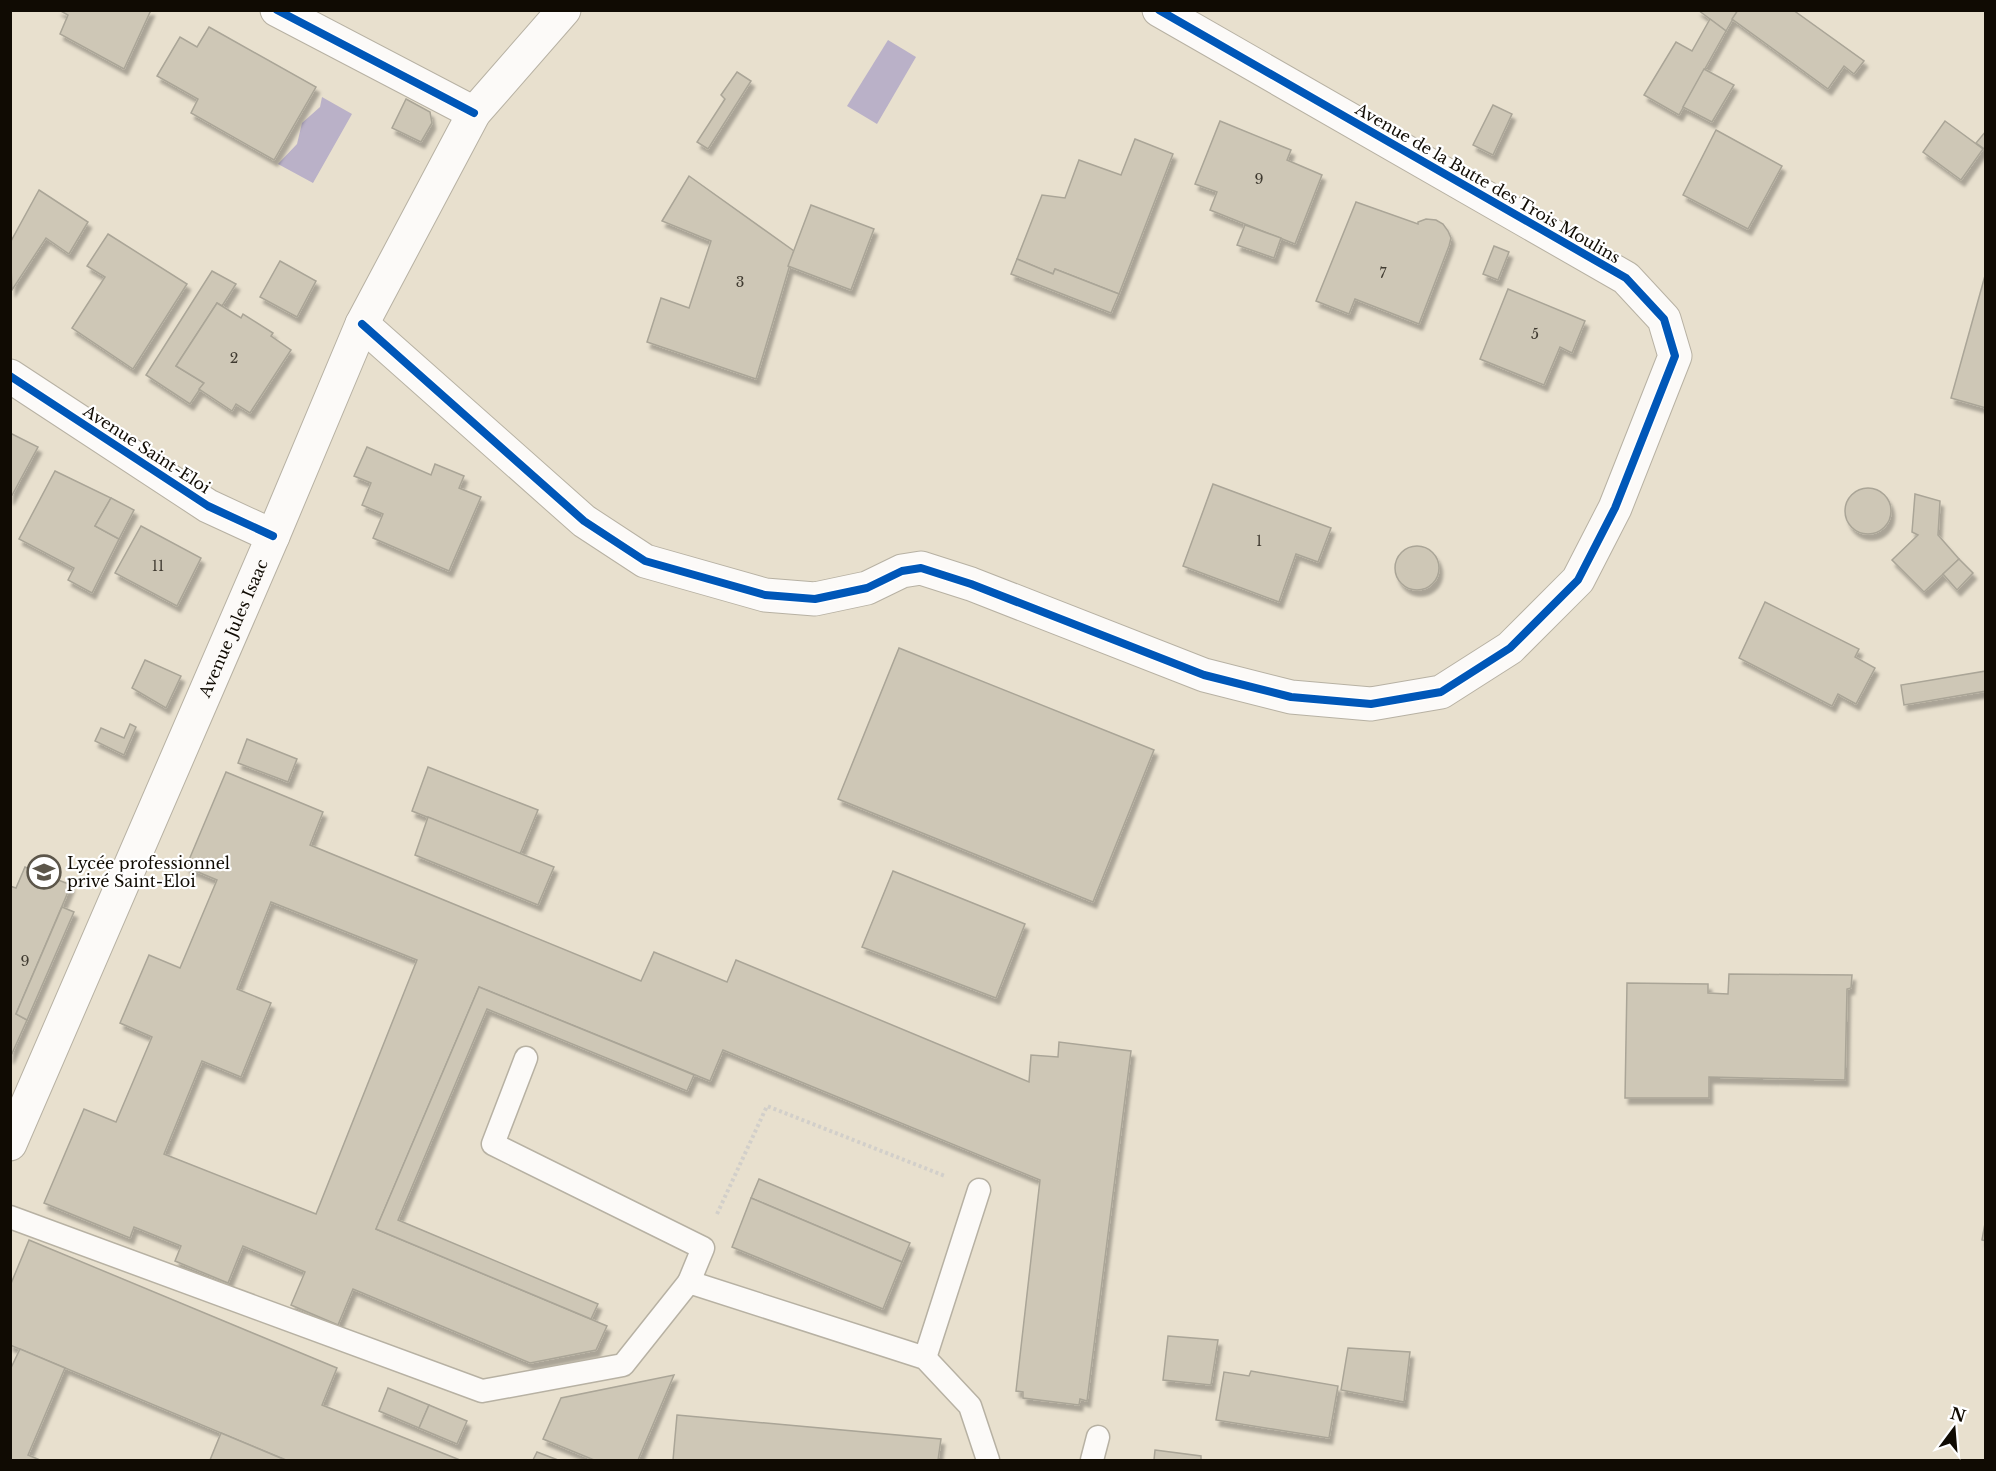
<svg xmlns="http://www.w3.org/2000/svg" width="1996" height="1471" viewBox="0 0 1996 1471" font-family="'Libre Baskerville',serif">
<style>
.water{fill:#bab1c8}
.building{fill:#cec7b6;stroke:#aaa597;stroke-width:1.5;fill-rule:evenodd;filter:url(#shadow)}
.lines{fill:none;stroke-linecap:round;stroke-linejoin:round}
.lane-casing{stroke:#b7b1a3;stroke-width:25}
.street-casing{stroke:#b7b1a3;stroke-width:35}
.secondary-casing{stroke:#b7b1a3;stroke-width:35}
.path{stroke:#d2cfca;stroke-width:4;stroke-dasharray:3 3;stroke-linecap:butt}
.lane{stroke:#fcfaf8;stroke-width:22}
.street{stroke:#fcfaf8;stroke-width:33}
.secondary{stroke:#fcfaf8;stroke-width:33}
.cycleway-casing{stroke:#fff;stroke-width:11}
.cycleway{stroke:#0057b8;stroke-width:8}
.labels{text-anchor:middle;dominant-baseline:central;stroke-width:4.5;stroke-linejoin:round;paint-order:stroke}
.number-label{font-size:14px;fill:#403b31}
.street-label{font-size:16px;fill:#100b03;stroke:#fff}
.poi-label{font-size:16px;fill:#100b03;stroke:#fff;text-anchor:start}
</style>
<defs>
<filter id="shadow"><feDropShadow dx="3.5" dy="6" stdDeviation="1.5" flood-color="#0004"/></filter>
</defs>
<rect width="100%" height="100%" fill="#e8e0ce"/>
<g class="water">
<path d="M 888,40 L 916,57 L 877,124 L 847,106 Z"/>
<path d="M 322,97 L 352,114 L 313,183 L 278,164 L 297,144 L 302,123 L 320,107 Z"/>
</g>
<g class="building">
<path d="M 59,10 L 151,10 L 124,69 L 60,34 L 68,15 Z"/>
<path d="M 1698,10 L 1738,10 L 1726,31 Z"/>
<path d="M 1738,10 L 1793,10 L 1864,61 L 1854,74 L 1844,66 L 1828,89 L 1732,19 Z"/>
<path d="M 1710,19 L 1726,31 L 1679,115 L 1644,95 L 1676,42 L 1692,51 Z"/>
<path d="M 209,27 L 316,87 L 274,160 L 191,113 L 198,99 L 157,76 L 180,37 L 197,47 Z"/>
<path d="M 1704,69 L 1734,85 L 1712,122 L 1683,107 Z"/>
<path d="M 737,72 L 751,81 L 708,149 L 697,142 L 725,99 L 721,95 Z"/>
<path d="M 406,99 L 430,112 L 432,123 L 421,142 L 392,128 Z"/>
<path d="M 1493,105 L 1512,114 L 1493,155 L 1473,145 Z"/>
<path d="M 1220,121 L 1291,150 L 1287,160 L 1322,175 L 1295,244 L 1210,210 L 1217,192 L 1195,184 Z"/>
<path d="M 1945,121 L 1983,149 L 1961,180 L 1923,152 Z"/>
<path d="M 1716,130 L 1782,166 L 1748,229 L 1683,195 Z"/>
<path d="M 1986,131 L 1986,150 L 1976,143 Z"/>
<path d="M 1135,139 L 1173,154 L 1119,294 L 1055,269 L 1053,274 L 1017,259 L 1042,195 L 1065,198 L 1079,160 L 1121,175 Z"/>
<path d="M 689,176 L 794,251 L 756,379 L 647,342 L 661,298 L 689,308 L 711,241 L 662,221 Z"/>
<path d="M 39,190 L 88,222 L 69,254 L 46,238 L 12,290 L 10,243 Z"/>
<path d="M 1356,202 L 1418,224 L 1418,222 L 1426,219 L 1436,220 L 1443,224 L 1448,231 L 1451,238 L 1449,246 L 1419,324 L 1355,299 L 1349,314 L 1316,301 Z"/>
<path d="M 811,205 L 874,229 L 851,290 L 788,266 Z"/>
<path d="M 1245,225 L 1281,238 L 1274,258 L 1237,245 Z"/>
<path d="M 108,234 L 187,284 L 133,369 L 72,328 L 105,277 L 87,266 Z"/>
<path d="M 1494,246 L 1509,252 L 1498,280 L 1483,274 Z"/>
<path d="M 1017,259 L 1053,274 L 1055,269 L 1119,294 L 1111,313 L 1011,274 Z"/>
<path d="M 280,261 L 316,281 L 297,317 L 260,297 Z"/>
<path d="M 212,271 L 236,284 L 222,306 L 217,303 L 176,366 L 204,383 L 190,404 L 146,375 Z"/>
<path d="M 1986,272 L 1986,408 L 1951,398 Z"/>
<path d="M 1508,289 L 1585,321 L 1572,353 L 1560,347 L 1544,385 L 1480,359 Z"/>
<path d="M 217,303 L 241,318 L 243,314 L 273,333 L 271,336 L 291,350 L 250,413 L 236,404 L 232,411 L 199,389 L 204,383 L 176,366 Z"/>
<path d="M 10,433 L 38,447 L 10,499 Z"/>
<path d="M 367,447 L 431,475 L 435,464 L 464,476 L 459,488 L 481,497 L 449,571 L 373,538 L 383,514 L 362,505 L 371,483 L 354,476 Z"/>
<path d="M 55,471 L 111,498 L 95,526 L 119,539 L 92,593 L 68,580 L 74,568 L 19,539 Z"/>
<path d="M 1213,484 L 1331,528 L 1318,562 L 1296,554 L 1279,602 L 1183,566 Z"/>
<circle cx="1868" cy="511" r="23"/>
<path d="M 1915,494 L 1940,501 L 1938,535 L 1959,559 L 1924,592 L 1892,560 L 1918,535 L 1912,532 Z"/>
<path d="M 111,498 L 134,510 L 119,539 L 95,526 Z"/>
<path d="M 141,526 L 201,558 L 177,606 L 115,573 Z"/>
<circle cx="1417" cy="568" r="22"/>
<path d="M 1959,559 L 1973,573 L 1957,590 L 1943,574 Z"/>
<path d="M 1765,602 L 1859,649 L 1855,657 L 1875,668 L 1856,704 L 1838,694 L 1832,706 L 1739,658 Z"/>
<path d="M 899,648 L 1154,750 L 1093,902 L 838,799 Z"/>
<path d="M 145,660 L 181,676 L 166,708 L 132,688 Z"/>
<path d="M 1986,671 L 1986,691 L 1904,705 L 1901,685 Z"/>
<path d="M 130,724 L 136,727 L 124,755 L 95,741 L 101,728 L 124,738 Z"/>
<path d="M 247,739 L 297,759 L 288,782 L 238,763 Z"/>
<path d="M 428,767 L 538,810 L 520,854 L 412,811 Z"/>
<path d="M 226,772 L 323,812 L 310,845 L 641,981 L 654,952 L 727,982 L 736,960 L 1029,1082 L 1031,1055 L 1058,1057 L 1059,1042 L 1131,1051 L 1087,1401 L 1080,1399 L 1079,1405 L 1023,1398 L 1023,1392 L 1016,1391 L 1040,1180 L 723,1050 L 710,1081 L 479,987 L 376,1229 L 607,1326 L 596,1350 L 530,1363 L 353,1289 L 338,1325 L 291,1305 L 305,1272 L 243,1246 L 228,1283 L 175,1261 L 181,1246 L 134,1227 L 130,1238 L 44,1203 L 84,1109 L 116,1122 L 152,1037 L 120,1023 L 149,955 L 180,968 L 217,880 L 186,867 ZM 271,902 L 417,960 L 316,1214 L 164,1154 L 202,1061 L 241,1077 L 271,1003 L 237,989 Z"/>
<path d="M 428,817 L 554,867 L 538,905 L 415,855 Z"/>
<path d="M 25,867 L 71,885 L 16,1014 L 27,1020 L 10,1058 L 10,886 L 16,888 Z"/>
<path d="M 893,871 L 1025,924 L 996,998 L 862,947 Z"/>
<path d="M 62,907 L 74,912 L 27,1020 L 16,1014 Z"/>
<path d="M 1729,974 L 1852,975 L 1851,988 L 1847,989 L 1845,1080 L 1709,1077 L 1709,1098 L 1625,1098 L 1627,983 L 1708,984 L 1708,993 L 1728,994 Z"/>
<path d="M 479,987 L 694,1075 L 687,1091 L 487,1009 L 398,1220 L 598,1304 L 591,1319 L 376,1229 Z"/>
<path d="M 759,1179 L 910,1243 L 902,1262 L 751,1198 Z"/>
<path d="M 751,1198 L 902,1262 L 883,1309 L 732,1247 Z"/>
<path d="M 1986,1218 L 1986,1241 L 1982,1240 Z"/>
<path d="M 29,1240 L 337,1368 L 322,1405 L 460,1460 L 286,1460 L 10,1345 L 10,1286 Z"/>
<path d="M 1168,1336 L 1218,1340 L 1211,1385 L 1163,1380 Z"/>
<path d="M 1348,1348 L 1410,1352 L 1404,1402 L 1341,1390 Z"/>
<path d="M 20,1349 L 65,1368 L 28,1455 L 40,1460 L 10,1460 L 10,1370 Z"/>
<path d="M 1251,1371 L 1338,1386 L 1329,1438 L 1216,1420 L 1224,1372 L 1249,1376 Z"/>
<path d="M 674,1375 L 638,1460 L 594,1460 L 543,1439 L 561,1398 Z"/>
<path d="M 388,1388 L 429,1405 L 419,1428 L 379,1411 Z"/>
<path d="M 429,1405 L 467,1421 L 457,1444 L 419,1428 Z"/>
<path d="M 677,1415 L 941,1439 L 938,1460 L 673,1460 Z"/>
<path d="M 221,1433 L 283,1459 L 282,1460 L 210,1460 Z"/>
<path d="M 1155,1450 L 1201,1456 L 1201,1460 L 1154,1460 Z"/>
<path d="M 537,1452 L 558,1460 L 533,1460 Z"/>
</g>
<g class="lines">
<g class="lane-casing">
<g id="lane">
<path d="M 526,1058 L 493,1144 L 703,1248 L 689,1282"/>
<path d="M 10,1217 L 482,1391 L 623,1365 L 689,1282 L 925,1358 L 970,1406 L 988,1460"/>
<path d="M 925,1358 L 979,1190"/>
<path d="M 1092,1460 L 1098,1437"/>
</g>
</g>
<g class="street-casing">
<g id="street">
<path d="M 362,324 L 584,521 L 645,561 L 765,595 L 815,599 L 867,588 L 902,571 L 921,568 L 971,584 L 1204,675 L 1291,697 L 1371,704 L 1441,692 L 1510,648 L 1578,580 L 1615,508 L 1675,356 L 1664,319 L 1626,278 L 1159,10"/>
<path d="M 10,376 L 208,506 L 273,536"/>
</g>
</g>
<g class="secondary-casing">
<g id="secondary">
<path d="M 277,10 L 474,113"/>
<path id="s1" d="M 10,1144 L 273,536 L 362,324 L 474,113 L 564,10"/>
</g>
</g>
<path class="path" d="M 717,1214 L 767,1106 L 945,1176"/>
<use href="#lane" class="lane"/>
<use href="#street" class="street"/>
<use href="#secondary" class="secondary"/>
<g class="cycleway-casing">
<g id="cycleway">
<path d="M 277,10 L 474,113"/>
<path d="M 362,324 L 584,521 L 645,561 L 765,595 L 815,599 L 867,588 L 902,571 L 921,568 L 971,584 L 1204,675 L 1291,697 L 1371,704 L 1441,692 L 1510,648 L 1578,580 L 1615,508 L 1675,356 L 1664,319 L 1626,278 L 1159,10"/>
<path d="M 10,376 L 208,506 L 273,536"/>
</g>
</g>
<use href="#cycleway" class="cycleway"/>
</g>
<defs>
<g id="school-ring" transform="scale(1.725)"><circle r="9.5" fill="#fff" stroke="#5c564a" stroke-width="1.5"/><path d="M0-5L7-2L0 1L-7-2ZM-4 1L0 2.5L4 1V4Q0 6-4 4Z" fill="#5c564a"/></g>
</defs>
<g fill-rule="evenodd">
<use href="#school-ring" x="44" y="872"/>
</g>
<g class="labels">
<g class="number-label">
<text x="1259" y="179">9</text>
<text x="1383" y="273">7</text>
<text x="740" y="282">3</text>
<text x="1535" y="334">5</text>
<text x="234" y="358">2</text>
<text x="1259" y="541">1</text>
<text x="158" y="566">11</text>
<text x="25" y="961">9</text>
</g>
<g class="street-label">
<text transform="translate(1488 183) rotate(30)">Avenue de la Butte des Trois Moulins</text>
<text transform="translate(147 449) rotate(33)">Avenue Saint-Eloi</text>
<text stroke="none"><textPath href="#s1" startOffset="562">Avenue Jules Isaac</textPath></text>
</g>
<g class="poi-label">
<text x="67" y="863">Lycée professionnel<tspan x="67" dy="18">privé Saint-Eloi</tspan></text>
</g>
</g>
<rect width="1996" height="1471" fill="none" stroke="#100b03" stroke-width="24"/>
<g transform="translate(1954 1429) rotate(16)" stroke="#ffffff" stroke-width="4.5" paint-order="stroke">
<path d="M0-4.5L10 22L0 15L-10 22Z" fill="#100b03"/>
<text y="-9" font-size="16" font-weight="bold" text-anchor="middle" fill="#100b03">N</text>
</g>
</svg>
